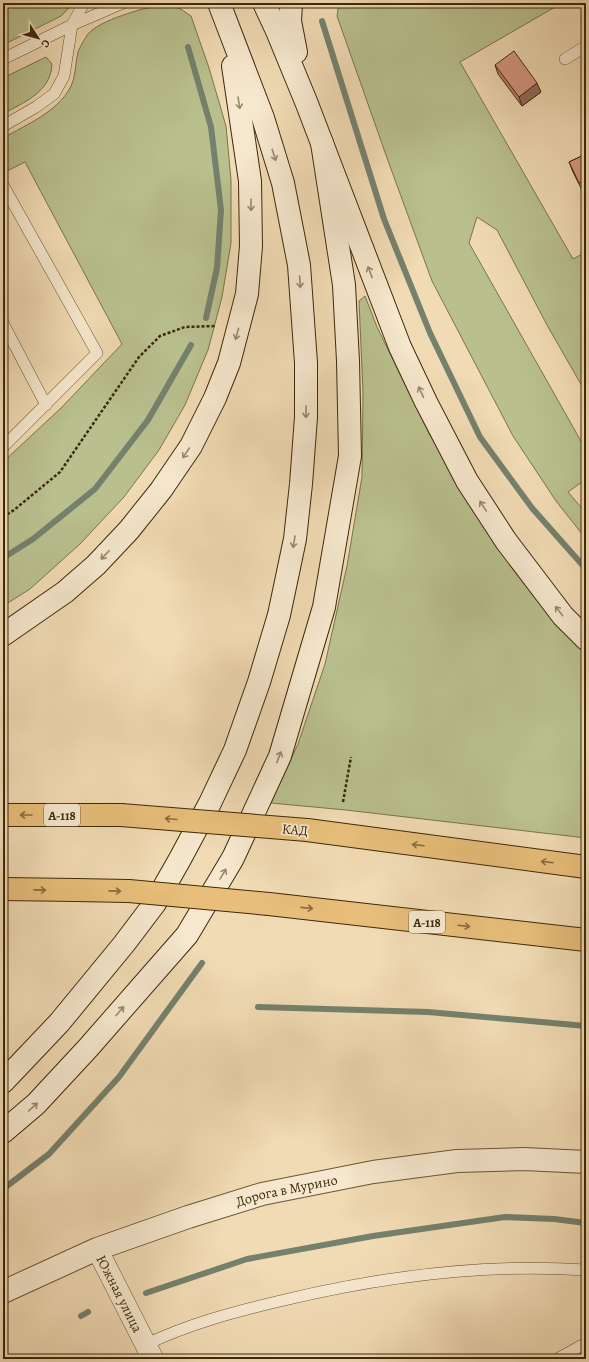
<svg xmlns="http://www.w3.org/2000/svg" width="589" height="1362" viewBox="0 0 589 1362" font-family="Alegreya,serif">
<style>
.green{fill:#b9c08e;stroke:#7a744c}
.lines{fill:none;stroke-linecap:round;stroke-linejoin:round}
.stream{stroke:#75816d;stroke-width:6}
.service-casing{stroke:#695634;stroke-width:12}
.minor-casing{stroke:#695634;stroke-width:22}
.tertiary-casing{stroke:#695634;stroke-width:24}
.secondary-casing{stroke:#3c290a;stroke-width:24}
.motorway-casing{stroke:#3c290a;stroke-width:24}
.path{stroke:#3c290a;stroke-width:2.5;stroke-dasharray:3 2;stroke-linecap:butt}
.service{stroke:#f6e8ce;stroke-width:11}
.minor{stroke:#f6e8ce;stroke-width:21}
.tertiary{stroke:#f6e8ce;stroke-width:22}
.secondary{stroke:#f6e8ce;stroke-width:22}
.motorway{stroke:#e8be7a;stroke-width:22}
.motorway-bridge-casing{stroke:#3c290a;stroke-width:24;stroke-linecap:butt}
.motorway-bridge{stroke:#e8be7a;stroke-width:22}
.wall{fill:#b98371;stroke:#3c290a}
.shaded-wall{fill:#966a5c;stroke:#3c290a}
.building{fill:#d79883;stroke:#3c290a}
.oneway{stroke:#99886c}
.oneway2{stroke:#896c3c}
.labels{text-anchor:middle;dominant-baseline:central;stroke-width:3.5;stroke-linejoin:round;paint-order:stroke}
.shield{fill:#f6e8ce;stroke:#746245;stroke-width:1}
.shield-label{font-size:13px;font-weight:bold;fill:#3c290a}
.street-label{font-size:14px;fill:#3c290a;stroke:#f6e8ce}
</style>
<rect width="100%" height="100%" fill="#f1dbb4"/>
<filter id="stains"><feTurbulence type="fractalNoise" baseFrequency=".005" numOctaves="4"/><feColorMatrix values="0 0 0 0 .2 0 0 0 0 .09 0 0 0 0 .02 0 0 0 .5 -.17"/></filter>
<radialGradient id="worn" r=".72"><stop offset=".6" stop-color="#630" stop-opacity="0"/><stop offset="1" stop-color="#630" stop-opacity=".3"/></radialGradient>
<g class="green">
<path d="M 3,3 L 72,3 L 67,10 L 61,16 L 3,45 Z"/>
<path d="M 339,3 L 562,3 L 460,62 L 573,259 L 586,252 L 586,393 L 547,325 L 497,230 L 477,217 L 469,243 L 586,450 L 586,479 L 568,492 L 586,513 L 586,539 L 556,501 L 513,436 L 432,281 L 387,158 L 337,16 Z"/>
<path d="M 161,5 L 179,8 L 191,16 L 209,68 L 226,126 L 231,180 L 231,243 L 222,297 L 208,350 L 185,405 L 159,450 L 124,497 L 80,544 L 30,589 L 3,606 L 3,462 L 61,408 L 122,344 L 25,162 L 3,173 L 3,138 C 26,125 57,112 70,88 C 76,77 75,64 78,52 C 80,47 85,38 88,34 C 100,20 143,8 161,5 Z"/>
<path d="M 46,57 L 52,64 C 51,92 24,102 3,114 L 3,78 Z"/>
<path d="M 365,296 L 377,327 L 430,435 L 496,544 L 550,612 L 586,653 L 586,838 L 346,810 L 271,803 L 298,744 L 325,664 L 347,566 L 362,477 L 363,392 L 359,301 Z"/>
</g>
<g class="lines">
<g class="stream">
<path d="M 322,21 L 384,219 L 430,333 L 480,437 L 532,508 L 586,569"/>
<path d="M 188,47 L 211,127 L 221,210 L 217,268 L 206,318"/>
<path d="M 3,558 L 33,539 L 95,489 L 148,420 L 191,345"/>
<path d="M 258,1007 L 428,1012 L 586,1026"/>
<path d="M 3,1189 L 49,1154 L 119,1077 L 202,963"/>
<path d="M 146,1293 L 247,1259 L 373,1236 L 505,1217 L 554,1219 L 586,1223"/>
<path d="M 81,1316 L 88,1312"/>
</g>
<g class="service-casing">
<g id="service">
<path d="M 3,59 L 72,25 L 123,3"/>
<path d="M 565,59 L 586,46"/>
<path d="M 3,126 L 36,107 L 54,94 L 64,76 L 72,25 L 84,3"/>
<path d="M 3,185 L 97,353 L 3,447"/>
<path d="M 3,323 L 46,405"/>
<path d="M 145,1345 C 188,1324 234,1312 280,1301 C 379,1277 484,1263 586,1270"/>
<path d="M 557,1359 L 586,1343"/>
</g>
</g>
<g class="minor-casing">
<g id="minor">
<path id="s1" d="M 97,1249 L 153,1359"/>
</g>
</g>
<g class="tertiary-casing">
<g id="tertiary">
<path id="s2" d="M 3,1292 L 97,1249 L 188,1217 L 262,1194 L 373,1172 L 457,1161 L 524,1159 L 586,1162"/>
</g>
</g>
<g class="secondary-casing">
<g id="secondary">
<path d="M 264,3 L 277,31 L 307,104 L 400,347 L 426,402 L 467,481 L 506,541 L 563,616 L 586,639"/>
<path d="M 291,3 L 290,21 L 296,52"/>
<path d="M 3,635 L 65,592 L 96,565 L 129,530 L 161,490 L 191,446 L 215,398 L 229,363 L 247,294 L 251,246 L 250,181 L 233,66"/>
<path d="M 3,1082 L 59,1023 L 124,944 L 155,903 L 180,859 L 210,803 L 235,750 L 259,682 L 279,615 L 295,539 L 301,484 L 306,417 L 306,363 L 299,265 L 283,183 L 263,118 L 219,3"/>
<path d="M 3,1132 L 36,1104 L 88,1048 L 187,935 L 233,858 L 280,756 L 324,607 L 350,456 L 348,361 L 344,285 L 322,143"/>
</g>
</g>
<g class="motorway-casing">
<g id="motorway">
<path d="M 3,815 L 121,815"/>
<path d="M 307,830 L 586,867"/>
<path d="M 3,889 L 76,890"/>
<path d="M 269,904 L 586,940"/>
</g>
</g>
<g class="path">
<path d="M 3,517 L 14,510 L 60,472 L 139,357 L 160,336 L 185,327 L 216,326"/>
<path d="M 343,802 L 351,757"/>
</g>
<use href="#service" class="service"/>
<use href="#minor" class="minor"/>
<use href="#tertiary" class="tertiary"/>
<use href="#secondary" class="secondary"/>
<use href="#motorway" class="motorway"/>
<g class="motorway-bridge-casing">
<g id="motorway-bridge">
<path d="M 121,815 L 307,830"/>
<path d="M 76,890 L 129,891 L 269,904"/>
</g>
</g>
<use href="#motorway-bridge" class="motorway-bridge"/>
</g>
<g class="wall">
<path d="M 495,65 L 541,92 L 522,106 L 498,74 Z"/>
<path d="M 586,154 L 586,190 L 583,192 L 573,172 L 569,162 Z"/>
</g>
<path class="shaded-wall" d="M 537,83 L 541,92 L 522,106 L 519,97 Z"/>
<g class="building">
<path d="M 514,51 L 537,83 L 519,97 L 495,65 Z"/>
<path d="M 586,154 L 586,179 L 579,183 L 569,162 Z"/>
</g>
<defs><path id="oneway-shaft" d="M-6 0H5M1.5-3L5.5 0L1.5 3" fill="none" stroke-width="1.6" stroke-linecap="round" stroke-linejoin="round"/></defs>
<g class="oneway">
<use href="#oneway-shaft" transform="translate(239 103) rotate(81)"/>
<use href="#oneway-shaft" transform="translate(274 155) rotate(72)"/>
<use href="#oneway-shaft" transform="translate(251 205) rotate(89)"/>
<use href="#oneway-shaft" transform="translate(370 272) rotate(-111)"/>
<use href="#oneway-shaft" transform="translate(300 282) rotate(86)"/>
<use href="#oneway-shaft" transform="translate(237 334) rotate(105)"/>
<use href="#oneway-shaft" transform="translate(421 392) rotate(-115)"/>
<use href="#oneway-shaft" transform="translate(306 412) rotate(91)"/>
<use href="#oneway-shaft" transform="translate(186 453) rotate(124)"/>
<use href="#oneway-shaft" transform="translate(483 506) rotate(-123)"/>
<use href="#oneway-shaft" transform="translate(294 542) rotate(100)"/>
<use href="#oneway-shaft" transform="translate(105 555) rotate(134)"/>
<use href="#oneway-shaft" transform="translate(559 611) rotate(-128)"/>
<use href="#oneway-shaft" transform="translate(279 757) rotate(-69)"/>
<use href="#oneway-shaft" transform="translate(223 874) rotate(-59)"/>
<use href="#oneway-shaft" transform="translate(120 1011) rotate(-49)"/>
<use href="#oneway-shaft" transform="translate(33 1107) rotate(-42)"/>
</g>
<g class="oneway2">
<use href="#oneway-shaft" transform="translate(26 815) rotate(180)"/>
<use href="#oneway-shaft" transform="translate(171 819) rotate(-175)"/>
<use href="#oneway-shaft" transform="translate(418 845) rotate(-173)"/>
<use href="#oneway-shaft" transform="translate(547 862) rotate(-173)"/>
<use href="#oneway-shaft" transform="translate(40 890) rotate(1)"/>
<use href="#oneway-shaft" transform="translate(115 891) rotate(1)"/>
<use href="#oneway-shaft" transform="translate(307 908) rotate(6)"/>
<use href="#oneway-shaft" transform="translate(464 926) rotate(7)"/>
</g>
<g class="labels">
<g class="shield">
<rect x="44" y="804" width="36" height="22" rx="3"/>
<rect x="409" y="911" width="36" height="22" rx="3"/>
</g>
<g class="shield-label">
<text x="62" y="815">А-118</text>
<text x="427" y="922">А-118</text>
</g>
<g class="street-label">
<text transform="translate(295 830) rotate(5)">КАД</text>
<text stroke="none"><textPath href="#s2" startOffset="302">Дорога в Мурино</textPath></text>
<text stroke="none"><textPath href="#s1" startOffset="50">Южная улица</textPath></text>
</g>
</g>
<rect width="589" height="1362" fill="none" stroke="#f1dbb4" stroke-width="16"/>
<rect x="4" y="4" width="581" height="1354" fill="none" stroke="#3c290a" stroke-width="2"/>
<rect x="8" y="8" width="573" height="1346" fill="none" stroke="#3c290a"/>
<g transform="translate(38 38) rotate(126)" stroke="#f6e8ce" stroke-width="3" paint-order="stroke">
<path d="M0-3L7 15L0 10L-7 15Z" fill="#3c290a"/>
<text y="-6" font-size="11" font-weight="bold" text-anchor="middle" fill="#3c290a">С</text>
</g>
<rect width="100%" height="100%" filter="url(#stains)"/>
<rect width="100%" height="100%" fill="url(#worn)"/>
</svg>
